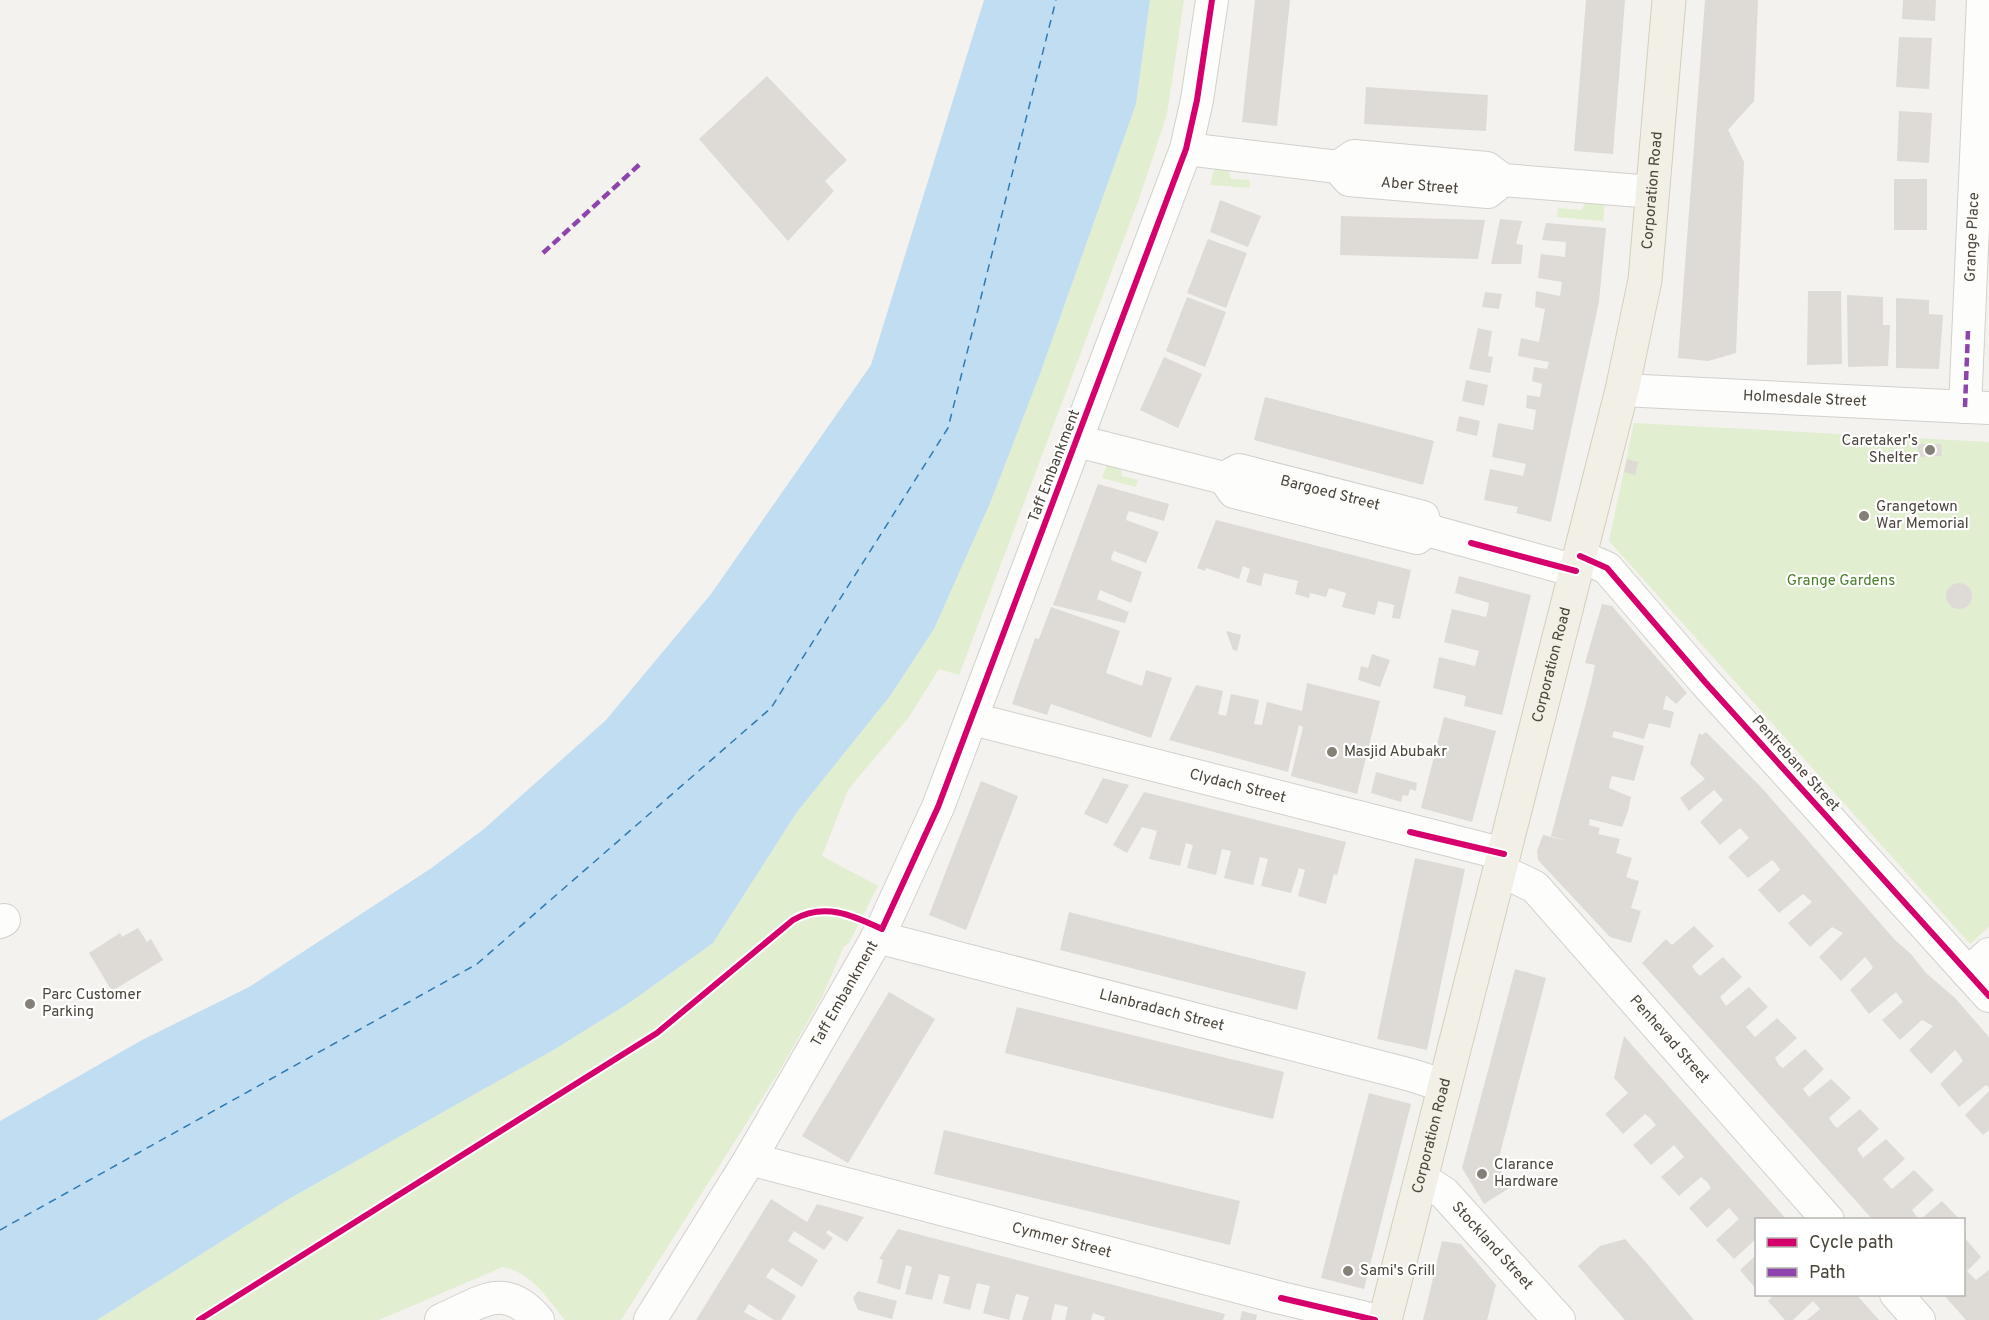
<svg xmlns="http://www.w3.org/2000/svg" width="1989" height="1320" viewBox="0 0 1989 1320" font-family="Overpass,sans-serif">
<style>
.green{fill:#e1eecf}
.water{fill:#c0ddf1}
.lines{fill:none;stroke-linecap:round;stroke-linejoin:round}
.ferry{stroke:#2e7ab2;stroke-width:1.5;stroke-dasharray:8 6;stroke-linecap:butt}
.building{fill:#dedbd6}
.street-casing{stroke:#d2d0cb;stroke-width:34}
.primary-casing{stroke:#d6cebb;stroke-width:35}
.street{stroke:#fdfdfc;stroke-width:32}
.primary{stroke:#f2efe6;stroke-width:33}
.quiet{stroke:#8e44ad;stroke-width:4.5;stroke-dasharray:9 4.5;stroke-linecap:butt}
.cycleway-casing{stroke:#fff;stroke-width:10}
.cycleway{stroke:#d6006c;stroke-width:6}
.poi-dot{fill:#868178;stroke:#fff;stroke-width:2}
.labels{text-anchor:middle;dominant-baseline:central;stroke-width:4.5;stroke-linejoin:round;paint-order:stroke}
.street-label{font-size:15px;fill:#4b4439;stroke:#fff}
.poi-label{font-size:15px;fill:#4b4439;stroke:#fff;text-anchor:start}
.park-label{font-size:15px;fill:#4a7f2a;stroke:#fff}
</style>
<rect width="100%" height="100%" fill="#f4f2ee"/>
<g class="green">
<path d="M 1150,0 L 1184,0 L 1167,114 L 1139,199 L 959,675 L 939,669 L 909,717 L 848,790 L 822,856 L 878,886 L 849,943 L 844,946 L 822,997 L 777,1075 L 621,1320 L 565,1320 C 546,1297 533,1274 503,1267 L 379,1320 L 97,1320 L 287,1200 L 555,1049 L 629,1003 L 713,943 L 797,812 L 890,696 L 934,629 L 991,501 L 1040,374 L 1136,104 Z"/>
<path d="M 1215,166 L 1227,167 L 1231,179 L 1250,180 L 1250,188 L 1210,185 Z"/>
<path d="M 1588,200 L 1605,202 L 1603,221 L 1557,217 L 1558,208 L 1581,210 Z"/>
<path d="M 1634,423 L 1989,442 L 1989,927 L 1970,944 L 1609,541 Z"/>
<path d="M 1108,462 L 1120,465 L 1122,476 L 1138,480 L 1136,487 L 1102,478 Z"/>
</g>
<path class="water" d="M 984,0 L 1150,0 L 1136,104 L 1040,374 L 991,501 L 934,629 L 890,696 L 797,812 L 713,943 L 629,1003 L 555,1049 L 287,1200 L 97,1320 L 0,1320 L 0,1121 L 142,1040 L 249,987 L 430,869 L 484,829 L 606,720 L 711,594 L 871,365 Z"/>
<g class="lines">
<path class="ferry" d="M 0,1230 L 477,964 L 771,708 L 948,428 L 1056,0"/>
</g>
<g class="building">
<path d="M 1255,0 L 1290,0 L 1277,126 L 1242,122 Z"/>
<path d="M 1586,0 L 1625,0 L 1613,154 L 1574,151 Z"/>
<path d="M 1705,0 L 1758,0 L 1754,101 L 1728,130 L 1744,162 L 1736,353 L 1708,361 L 1678,358 Z"/>
<path d="M 1903,0 L 1936,0 L 1935,21 L 1902,19 Z"/>
<path d="M 1899,37 L 1932,38 L 1929,89 L 1896,87 Z"/>
<path d="M 767,76 L 847,160 L 825,181 L 834,191 L 788,241 L 699,139 Z"/>
<path d="M 1366,87 L 1488,95 L 1486,131 L 1364,124 Z"/>
<path d="M 1899,111 L 1932,113 L 1929,163 L 1897,161 Z"/>
<rect x="1894" y="179" width="33" height="51"/>
<path d="M 1220,200 L 1261,216 L 1248,247 L 1210,232 Z"/>
<path d="M 1341,216 L 1485,220 L 1478,259 L 1340,255 Z"/>
<path d="M 1500,219 L 1522,221 L 1516,244 L 1523,245 L 1521,264 L 1491,264 Z"/>
<path d="M 1546,223 L 1606,228 L 1599,302 L 1551,522 L 1516,513 L 1518,507 L 1484,500 L 1490,469 L 1523,476 L 1526,464 L 1492,457 L 1498,423 L 1533,430 L 1536,410 L 1526,408 L 1527,395 L 1540,397 L 1542,384 L 1532,381 L 1534,367 L 1547,369 L 1549,362 L 1518,356 L 1521,338 L 1539,342 L 1545,309 L 1535,307 L 1536,291 L 1560,296 L 1562,282 L 1538,278 L 1541,254 L 1565,257 L 1566,242 L 1542,240 Z"/>
<path d="M 1208,239 L 1247,253 L 1226,308 L 1187,293 Z"/>
<path d="M 1808,291 L 1841,291 L 1842,364 L 1807,365 Z"/>
<path d="M 1485,292 L 1502,294 L 1499,309 L 1482,307 Z"/>
<path d="M 1847,295 L 1883,297 L 1883,325 L 1890,325 L 1888,366 L 1848,367 Z"/>
<path d="M 1187,297 L 1226,312 L 1205,367 L 1166,351 Z"/>
<path d="M 1896,298 L 1929,300 L 1929,314 L 1943,315 L 1939,369 L 1896,368 Z"/>
<path d="M 1478,328 L 1492,331 L 1488,356 L 1493,357 L 1490,373 L 1469,369 Z"/>
<path d="M 1164,357 L 1202,374 L 1178,428 L 1140,410 Z"/>
<path d="M 1466,380 L 1488,385 L 1484,406 L 1462,401 Z"/>
<path d="M 1265,397 L 1434,441 L 1423,485 L 1254,440 Z"/>
<path d="M 1459,416 L 1480,421 L 1477,436 L 1456,431 Z"/>
<path d="M 1918,444 L 1941,444 L 1942,456 L 1918,457 Z"/>
<path d="M 1627,459 L 1638,462 L 1635,475 L 1624,472 Z"/>
<path d="M 1098,484 L 1169,504 L 1164,521 L 1129,511 L 1127,515 L 1126,520 L 1159,532 L 1146,563 L 1114,551 L 1112,555 L 1111,560 L 1142,572 L 1131,603 L 1100,590 L 1097,599 L 1129,612 L 1125,623 L 1053,605 Z"/>
<path d="M 1216,520 L 1411,570 L 1400,619 L 1392,618 L 1394,605 L 1378,601 L 1375,615 L 1342,607 L 1346,593 L 1329,588 L 1326,597 L 1310,593 L 1309,598 L 1295,594 L 1298,581 L 1264,573 L 1261,586 L 1246,582 L 1250,569 L 1243,566 L 1239,579 L 1206,568 L 1205,571 L 1197,568 Z"/>
<path d="M 1459,576 L 1531,595 L 1502,715 L 1464,706 L 1466,696 L 1433,688 L 1439,657 L 1475,666 L 1479,651 L 1444,642 L 1452,609 L 1486,617 L 1488,610 L 1489,603 L 1455,593 Z"/>
<circle cx="1959" cy="596" r="13"/>
<path d="M 1602,604 L 1612,606 L 1687,693 L 1676,704 L 1666,695 L 1663,709 L 1674,712 L 1670,728 L 1649,723 L 1644,739 L 1614,731 L 1612,737 L 1644,746 L 1634,781 L 1612,776 L 1610,782 L 1609,788 L 1631,797 L 1628,811 L 1622,827 L 1590,819 L 1589,825 L 1600,828 L 1598,834 L 1620,839 L 1616,853 L 1632,858 L 1626,877 L 1639,881 L 1631,908 L 1641,911 L 1631,943 L 1610,937 L 1538,860 L 1537,851 L 1543,835 L 1567,841 L 1551,836 L 1591,684 L 1595,665 L 1585,663 Z"/>
<path d="M 1051,607 L 1120,631 L 1106,673 L 1142,686 L 1146,670 L 1172,678 L 1151,738 L 1051,704 L 1047,715 L 1012,704 L 1035,638 L 1039,639 Z"/>
<path d="M 1226,631 L 1241,635 L 1237,651 L 1233,650 Z"/>
<path d="M 1372,654 L 1390,660 L 1380,687 L 1358,680 L 1361,666 L 1368,668 Z"/>
<path d="M 1307,683 L 1380,701 L 1357,794 L 1291,776 L 1303,727 L 1299,725 L 1288,772 L 1169,740 L 1196,685 L 1223,691 L 1218,714 L 1226,716 L 1231,694 L 1259,700 L 1254,724 L 1262,725 L 1267,702 L 1302,711 Z"/>
<path d="M 1444,717 L 1496,731 L 1472,822 L 1421,808 Z"/>
<path d="M 1706,732 L 1761,787 L 1895,940 L 1911,954 L 1926,973 L 1955,998 L 1989,1037 L 1989,1088 L 1986,1085 L 1959,1107 L 1940,1084 L 1963,1061 L 1960,1056 L 1955,1050 L 1931,1074 L 1909,1050 L 1933,1026 L 1922,1020 L 1900,1040 L 1882,1020 L 1903,1002 L 1896,992 L 1869,1014 L 1850,990 L 1873,968 L 1870,963 L 1865,957 L 1841,981 L 1819,957 L 1843,933 L 1832,927 L 1810,947 L 1788,923 L 1812,902 L 1803,894 L 1779,913 L 1758,890 L 1780,870 L 1776,864 L 1772,860 L 1748,878 L 1728,857 L 1749,838 L 1740,828 L 1720,845 L 1700,822 L 1723,800 L 1714,790 L 1689,811 L 1680,798 L 1705,779 L 1690,764 L 1699,733 L 1702,735 Z"/>
<path d="M 1376,772 L 1417,783 L 1416,791 L 1410,789 L 1408,796 L 1403,795 L 1401,802 L 1371,793 Z"/>
<path d="M 1103,778 L 1129,785 L 1107,824 L 1084,814 Z"/>
<path d="M 981,781 L 1018,796 L 966,930 L 929,915 Z"/>
<path d="M 1144,792 L 1346,842 L 1337,875 L 1334,874 L 1326,904 L 1298,896 L 1305,870 L 1299,868 L 1291,893 L 1261,886 L 1268,859 L 1260,857 L 1253,885 L 1224,878 L 1231,851 L 1222,849 L 1216,875 L 1187,868 L 1193,845 L 1186,843 L 1180,866 L 1149,859 L 1157,831 L 1142,827 L 1127,853 L 1113,845 Z"/>
<path d="M 1415,858 L 1465,869 L 1427,1050 L 1377,1039 Z"/>
<path d="M 1069,912 L 1306,972 L 1297,1010 L 1060,950 Z"/>
<path d="M 1694,926 L 1714,946 L 1692,966 L 1696,972 L 1700,976 L 1723,957 L 1742,977 L 1720,997 L 1726,1006 L 1749,987 L 1768,1007 L 1746,1027 L 1755,1037 L 1777,1018 L 1797,1038 L 1775,1058 L 1779,1065 L 1783,1068 L 1805,1049 L 1824,1069 L 1803,1089 L 1809,1097 L 1831,1079 L 1851,1098 L 1829,1118 L 1833,1124 L 1837,1128 L 1860,1109 L 1879,1129 L 1857,1149 L 1863,1158 L 1886,1139 L 1905,1159 L 1883,1179 L 1892,1189 L 1914,1170 L 1934,1190 L 1912,1210 L 1919,1220 L 1873,1220 L 1642,963 L 1666,939 L 1672,945 Z"/>
<path d="M 138,928 L 147,942 L 151,939 L 163,960 L 112,991 L 89,953 L 120,933 L 122,937 Z"/>
<path d="M 1515,969 L 1546,978 L 1497,1165 L 1511,1187 L 1484,1204 L 1462,1168 Z"/>
<path d="M 889,992 L 935,1019 L 848,1163 L 802,1136 Z"/>
<path d="M 1017,1007 L 1284,1072 L 1273,1119 L 1005,1053 Z"/>
<path d="M 1624,1036 L 1787,1220 L 1756,1220 L 1756,1239 L 1734,1259 L 1716,1240 L 1739,1219 L 1729,1208 L 1707,1228 L 1689,1208 L 1711,1188 L 1707,1182 L 1701,1177 L 1679,1196 L 1661,1177 L 1684,1157 L 1674,1145 L 1651,1165 L 1633,1145 L 1656,1125 L 1651,1119 L 1645,1114 L 1623,1134 L 1605,1114 L 1628,1093 L 1614,1078 Z"/>
<path d="M 1989,1091 L 1989,1130 L 1983,1135 L 1965,1115 Z"/>
<path d="M 1369,1093 L 1411,1104 L 1364,1289 L 1321,1278 Z"/>
<path d="M 944,1130 L 1240,1201 L 1230,1245 L 934,1174 Z"/>
<path d="M 771,1199 L 807,1222 L 817,1204 L 864,1217 L 847,1242 L 828,1230 L 826,1233 L 833,1238 L 824,1250 L 794,1231 L 788,1241 L 818,1260 L 802,1287 L 772,1268 L 766,1277 L 796,1296 L 781,1320 L 774,1320 L 749,1304 L 744,1312 L 758,1320 L 696,1320 Z"/>
<path d="M 1942,1201 L 1960,1220 L 1920,1220 Z"/>
<path d="M 898,1229 L 1225,1314 L 1223,1320 L 1104,1320 L 1105,1317 L 1093,1313 L 1091,1320 L 1065,1320 L 1068,1307 L 1055,1304 L 1051,1320 L 1022,1320 L 1029,1297 L 1016,1294 L 1009,1320 L 983,1313 L 990,1286 L 977,1283 L 970,1310 L 943,1303 L 950,1277 L 939,1274 L 932,1300 L 905,1294 L 912,1267 L 906,1265 L 900,1290 L 877,1283 L 883,1260 L 879,1259 Z"/>
<path d="M 1964,1237 L 1981,1257 L 1967,1271 L 1976,1280 L 1989,1270 L 1989,1320 L 1966,1320 L 1943,1294 L 1964,1294 Z"/>
<path d="M 1625,1239 L 1649,1266 L 1694,1320 L 1625,1320 L 1578,1266 L 1600,1246 Z"/>
<path d="M 1442,1241 L 1461,1244 L 1496,1285 L 1487,1320 L 1423,1320 Z"/>
<path d="M 1756,1255 L 1756,1289 L 1740,1270 Z"/>
<path d="M 858,1291 L 897,1301 L 892,1319 L 858,1310 L 853,1298 Z"/>
<path d="M 1775,1294 L 1856,1294 L 1879,1320 L 1807,1320 L 1820,1309 L 1813,1301 L 1793,1320 L 1785,1320 L 1768,1301 Z"/>
<path d="M 1242,1311 L 1257,1315 L 1256,1320 L 1240,1320 Z"/>
</g>
<g class="lines">
<g class="street-casing">
<g id="street">
<path d="M 1186,149 L 1338,167 L 1354,156 L 1487,168 L 1503,180 L 1653,192"/>
<path id="s1" d="M 1338,167 L 1349,180 L 1488,192 L 1503,180"/>
<path id="s2" d="M 1622,390 L 1989,408"/>
<path id="s3" d="M 1965,407 L 1983,0"/>
<path d="M 1077,441 L 1224,478 L 1234,492 L 1417,538 L 1427,530"/>
<path id="s4" d="M 1224,478 L 1239,470 L 1423,517 L 1427,530"/>
<path d="M 1427,530 L 1576,571"/>
<path d="M 1580,556 L 1607,568 L 1705,682 L 1989,996"/>
<path id="s5" d="M 973,719 L 1504,854"/>
<path id="s6" d="M 1500,870 L 1535,887 L 1828,1220"/>
<path d="M 0,922 L 4,920"/>
<path id="s7" d="M 877,937 L 1411,1075 L 1445,1086"/>
<path d="M 1968,973 L 1989,954"/>
<path id="s8" d="M 750,1159 L 1281,1298 L 1375,1320"/>
<path id="s9" d="M 1421,1178 L 1444,1193 L 1559,1320"/>
<path d="M 1896,1294 L 1919,1320"/>
<path d="M 441,1320 C 481,1303 504,1280 538,1320"/>
<path id="s10" d="M 650,1320 L 750,1159 L 841,1001 L 882,929 L 938,807 L 1186,149 L 1197,100 L 1212,0"/>
</g>
</g>
<g class="primary-casing">
<g id="primary">
<path id="s11" d="M 1385,1320 L 1622,390 L 1645,280 L 1669,0"/>
</g>
</g>
<use href="#street" class="street"/>
<use href="#primary" class="primary"/>
<g class="quiet">
<path d="M 543,253 L 640,164"/>
<path d="M 1965,407 L 1968,331"/>
</g>
<g class="cycleway-casing">
<g id="cycleway">
<path d="M 1471,543 L 1576,571"/>
<path d="M 1580,556 L 1607,568 L 1705,682 L 1989,996"/>
<path d="M 1410,832 L 1504,854"/>
<path d="M 1281,1298 L 1375,1320"/>
<path d="M 199,1320 L 657,1033 L 793,920 C 824,902 852,915 882,929 L 938,807 L 1186,149 L 1197,100 L 1212,0"/>
</g>
</g>
<use href="#cycleway" class="cycleway"/>
</g>
<g class="poi-dot">
<circle cx="1930" cy="450" r="6"/>
<circle cx="1864" cy="516" r="6"/>
<circle cx="1332" cy="752" r="6"/>
<circle cx="30" cy="1004" r="6"/>
<circle cx="1482" cy="1174" r="6"/>
<circle cx="1348" cy="1271" r="6"/>
</g>
<g class="labels">
<g class="street-label">
<text stroke="none"><textPath href="#s1" startOffset="88">Aber Street</textPath></text>
<text stroke="none"><textPath href="#s11" startOffset="1162">Corporation Road</textPath></text>
<text stroke="none"><textPath href="#s3" startOffset="170">Grange Place</textPath></text>
<text stroke="none"><textPath href="#s2" startOffset="183">Holmesdale Street</textPath></text>
<text transform="translate(1055 466) rotate(-69)">Taff Embankment</text>
<text stroke="none"><textPath href="#s4" startOffset="111">Bargoed Street</textPath></text>
<text stroke="none"><textPath href="#s11" startOffset="676">Corporation Road</textPath></text>
<text transform="translate(1795 764) rotate(48)">Pentrebane Street</text>
<text stroke="none"><textPath href="#s5" startOffset="273">Clydach Street</textPath></text>
<text stroke="none"><textPath href="#s10" startOffset="380">Taff Embankment</textPath></text>
<text stroke="none"><textPath href="#s7" startOffset="294">Llanbradach Street</textPath></text>
<text stroke="none"><textPath href="#s6" startOffset="242">Penhevad Street</textPath></text>
<text stroke="none"><textPath href="#s11" startOffset="190">Corporation Road</textPath></text>
<text stroke="none"><textPath href="#s8" startOffset="322">Cymmer Street</textPath></text>
<text stroke="none"><textPath href="#s9" startOffset="99">Stockland Street</textPath></text>
</g>
<g class="poi-label">
<text x="1918" y="441" text-anchor="end">Caretaker's<tspan x="1918" dy="17">Shelter</tspan></text>
<text x="1876" y="507">Grangetown<tspan x="1876" dy="17">War Memorial</tspan></text>
<text x="1344" y="752">Masjid Abubakr</text>
<text x="42" y="995">Parc Customer<tspan x="42" dy="17">Parking</tspan></text>
<text x="1494" y="1165">Clarance<tspan x="1494" dy="17">Hardware</tspan></text>
<text x="1360" y="1271">Sami's Grill</text>
</g>
<g class="park-label">
<text x="1841" y="581">Grange Gardens</text>
</g>
</g>
<rect x="1755" y="1218" width="210" height="78" fill="#ffffff" stroke="#b7b4b0" stroke-width="1.5"/>
<rect x="1767" y="1238" width="30" height="9" fill="#d6006c" stroke="#b7b4b0" stroke-width="1.5"/>
<text x="1809" y="1248" font-size="18" fill="#4b4439">Cycle path</text>
<rect x="1767" y="1268" width="30" height="9" fill="#8e44ad" stroke="#b7b4b0" stroke-width="1.5"/>
<text x="1809" y="1278" font-size="18" fill="#4b4439">Path</text>
</svg>
